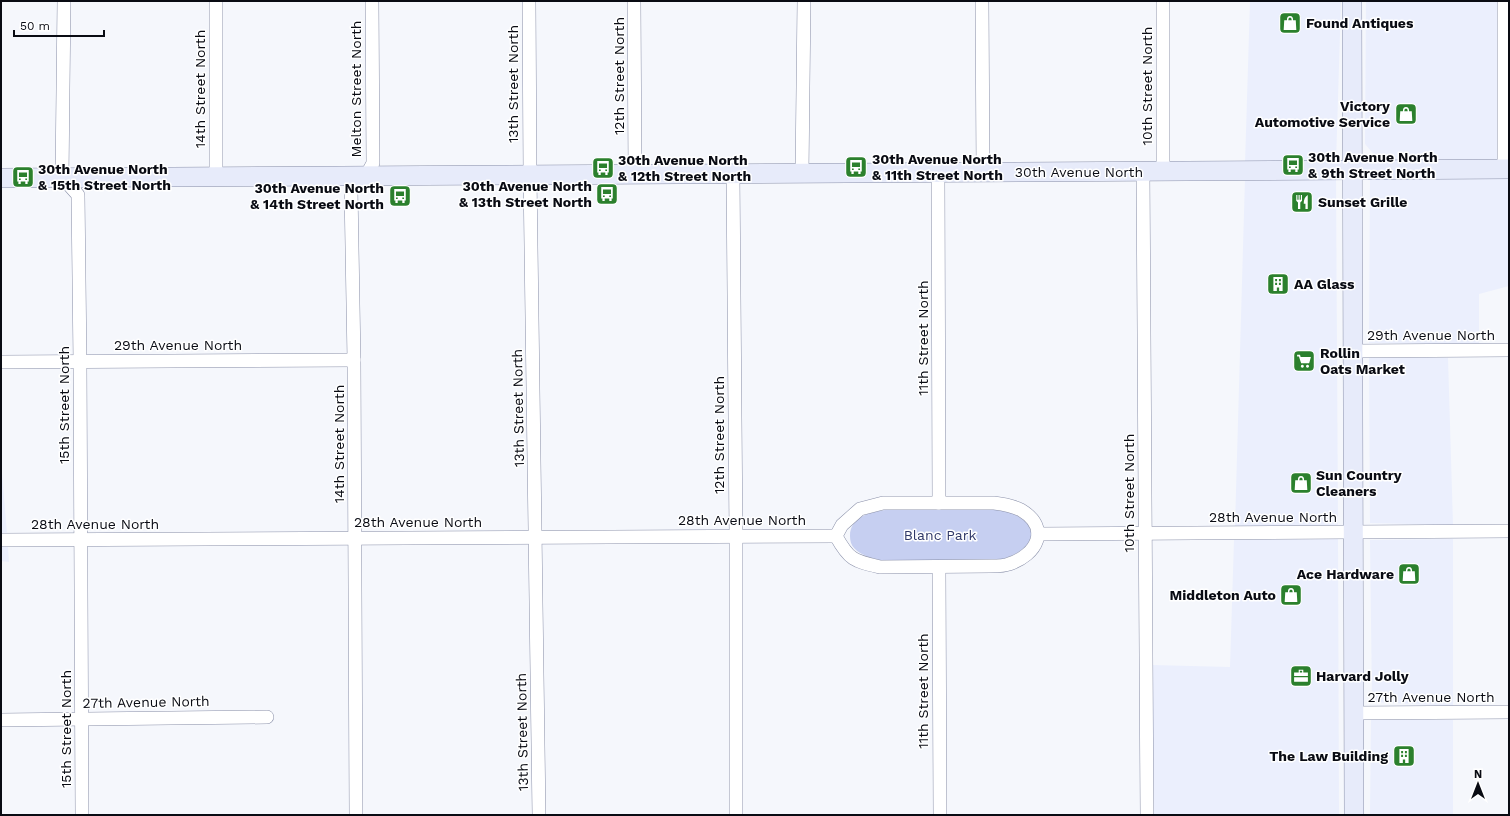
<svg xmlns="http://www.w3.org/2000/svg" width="1510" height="816" viewBox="0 0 1510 816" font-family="'Work Sans',sans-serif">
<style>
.built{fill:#ebeffd}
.green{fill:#c6cff1}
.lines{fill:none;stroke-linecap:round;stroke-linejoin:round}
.street-casing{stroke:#8a90a9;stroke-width:14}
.secondary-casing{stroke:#8a90a9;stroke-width:20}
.street{stroke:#fff;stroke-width:13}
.secondary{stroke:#e7ebfa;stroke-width:19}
.labels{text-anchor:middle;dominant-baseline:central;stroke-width:3;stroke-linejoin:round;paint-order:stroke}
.poi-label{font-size:14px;font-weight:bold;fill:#090b13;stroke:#fff;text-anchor:start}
.street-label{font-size:14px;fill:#090b13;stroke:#fff}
.park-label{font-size:14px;fill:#303868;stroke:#fff}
</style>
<rect width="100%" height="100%" fill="#f5f7fc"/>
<g class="built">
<path d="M 1250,1 L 1341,1 L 1336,163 L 1245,164 Z"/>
<path d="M 1366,1 L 1498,1 L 1498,163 L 1379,160 L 1365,144 Z"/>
<path d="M 1336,177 L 1338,525 L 1235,526 L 1245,178 Z"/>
<path d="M 1509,177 L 1509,286 L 1479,294 L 1479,344 L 1369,343 L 1370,179 Z"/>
<path d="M 1369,358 L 1448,358 L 1453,525 L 1370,523 Z"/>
<path d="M 1,461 L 7,533 L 1,533 Z"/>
<path d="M 1338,539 L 1339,815 L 1153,815 L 1152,665 L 1230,667 L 1234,540 Z"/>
<path d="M 1453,539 L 1453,706 L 1372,702 L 1370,540 Z"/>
<path d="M 1,547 L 8,547 L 9,562 L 1,561 Z"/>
<path d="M 1371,720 L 1453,720 L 1453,815 L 1370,815 Z"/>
</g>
<path class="green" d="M 996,509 C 1041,517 1044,548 999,560 L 883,561 C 873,558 861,556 854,548 C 851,545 850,540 850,536 C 850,517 870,512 885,510 Z"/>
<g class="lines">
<g class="street-casing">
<g id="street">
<path d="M 64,1 L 62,177 L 78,195 L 80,362 L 82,815"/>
<path d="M 216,1 L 216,177"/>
<path d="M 529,1 L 530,175 L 539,815"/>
<path d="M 634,1 L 635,174"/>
<path d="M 982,1 L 983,172"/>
<path d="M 1504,169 L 1504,1"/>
<path d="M 1143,171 L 1147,815"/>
<path d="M 1163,171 L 1163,1"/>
<path d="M 802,173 L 804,1"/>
<path d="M 938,173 L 939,503"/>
<path d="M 733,174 L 736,536 L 736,815"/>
<path d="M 1353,351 L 1509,350"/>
<path d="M 1,362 L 354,360"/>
<path d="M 883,503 L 994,503 C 1003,504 1013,506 1021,510 C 1051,528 1037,555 1009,564 C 1004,566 997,566 991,566 L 880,567 C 854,561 849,560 836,536 L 842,525 L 860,509 Z"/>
<path d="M 1038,534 L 1509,531"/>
<path d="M 1,540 L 836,536"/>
<path d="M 939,568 L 940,815"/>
<path d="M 1354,713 L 1509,712"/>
<path d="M 1,720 L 267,717"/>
<path d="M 356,815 L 354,360 L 351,190 L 366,176 L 373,163 L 372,1"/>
</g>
</g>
<g class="secondary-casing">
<g id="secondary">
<path d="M 1352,1 L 1354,815"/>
<path d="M 1,178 L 1509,169"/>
</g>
</g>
<use href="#street" class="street"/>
<use href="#secondary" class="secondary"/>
</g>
<defs>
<g id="shop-square" transform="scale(1.15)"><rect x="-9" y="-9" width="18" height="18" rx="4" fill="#2b802d" stroke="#fff"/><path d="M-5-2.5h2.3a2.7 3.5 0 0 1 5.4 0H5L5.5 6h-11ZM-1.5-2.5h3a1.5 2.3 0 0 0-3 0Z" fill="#fff"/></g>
<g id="bus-square" transform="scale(1.15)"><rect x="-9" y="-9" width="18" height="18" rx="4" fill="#2b802d" stroke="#fff"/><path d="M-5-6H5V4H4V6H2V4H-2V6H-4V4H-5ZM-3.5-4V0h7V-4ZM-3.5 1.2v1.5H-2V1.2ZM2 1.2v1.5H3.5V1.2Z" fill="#fff"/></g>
<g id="restaurant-square" transform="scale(1.15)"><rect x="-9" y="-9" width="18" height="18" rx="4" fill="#2b802d" stroke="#fff"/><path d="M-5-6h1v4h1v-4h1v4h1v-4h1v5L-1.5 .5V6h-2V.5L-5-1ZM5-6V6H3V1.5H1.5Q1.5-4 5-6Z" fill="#fff"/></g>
<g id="building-square" transform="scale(1.15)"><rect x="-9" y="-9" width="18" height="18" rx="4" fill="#2b802d" stroke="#fff"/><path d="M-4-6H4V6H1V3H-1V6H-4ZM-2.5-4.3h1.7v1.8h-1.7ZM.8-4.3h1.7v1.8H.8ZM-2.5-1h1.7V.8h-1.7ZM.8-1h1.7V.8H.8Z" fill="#fff"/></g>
<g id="supermarket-square" transform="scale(1.15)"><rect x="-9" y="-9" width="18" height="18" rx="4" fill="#2b802d" stroke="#fff"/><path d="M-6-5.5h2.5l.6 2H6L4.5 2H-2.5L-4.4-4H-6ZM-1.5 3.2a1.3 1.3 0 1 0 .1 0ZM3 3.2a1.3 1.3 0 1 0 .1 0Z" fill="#fff"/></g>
<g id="office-square" transform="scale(1.15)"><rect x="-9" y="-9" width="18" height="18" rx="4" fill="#2b802d" stroke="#fff"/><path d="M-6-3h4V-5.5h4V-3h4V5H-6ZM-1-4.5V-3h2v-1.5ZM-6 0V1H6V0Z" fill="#fff"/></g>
</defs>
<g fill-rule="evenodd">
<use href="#shop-square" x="1290" y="23"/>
<use href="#shop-square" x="1406" y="114"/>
<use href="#bus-square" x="1293" y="165"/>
<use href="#bus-square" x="856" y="167"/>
<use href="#bus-square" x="603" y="168"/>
<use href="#bus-square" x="23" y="177"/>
<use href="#bus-square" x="607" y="194"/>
<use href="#bus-square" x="400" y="196"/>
<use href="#restaurant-square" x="1302" y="202"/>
<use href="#building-square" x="1278" y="284"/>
<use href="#supermarket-square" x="1304" y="361"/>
<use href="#shop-square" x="1301" y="483"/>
<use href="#shop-square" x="1409" y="574"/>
<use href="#shop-square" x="1291" y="595"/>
<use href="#office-square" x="1301" y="676"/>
<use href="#building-square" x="1404" y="756"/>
</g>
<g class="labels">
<g class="poi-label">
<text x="1306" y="23">Found Antiques</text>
<text x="1390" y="106" text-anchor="end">Victory<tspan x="1390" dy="16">Automotive Service</tspan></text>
<text x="1308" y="157">30th Avenue North<tspan x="1308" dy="16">&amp; 9th Street North</tspan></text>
<text x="872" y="159">30th Avenue North<tspan x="872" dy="16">&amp; 11th Street North</tspan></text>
<text x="618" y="160">30th Avenue North<tspan x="618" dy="16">&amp; 12th Street North</tspan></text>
<text x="38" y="169">30th Avenue North<tspan x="38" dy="16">&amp; 15th Street North</tspan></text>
<text x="592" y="186" text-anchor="end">30th Avenue North<tspan x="592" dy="16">&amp; 13th Street North</tspan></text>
<text x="384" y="188" text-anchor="end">30th Avenue North<tspan x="384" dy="16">&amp; 14th Street North</tspan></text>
<text x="1318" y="202">Sunset Grille</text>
<text x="1294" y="284">AA Glass</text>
<text x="1320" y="353">Rollin<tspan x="1320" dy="16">Oats Market</tspan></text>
<text x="1316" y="475">Sun Country<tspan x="1316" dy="16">Cleaners</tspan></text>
<text x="1394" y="574" text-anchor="end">Ace Hardware</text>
<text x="1276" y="595" text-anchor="end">Middleton Auto</text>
<text x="1316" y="676">Harvard Jolly</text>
<text x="1388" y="756" text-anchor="end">The Law Building</text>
</g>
<g class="street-label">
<text transform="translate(619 76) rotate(-90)">12th Street North</text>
<text transform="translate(513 84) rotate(-90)">13th Street North</text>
<text transform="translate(1147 86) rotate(-90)">10th Street North</text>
<text transform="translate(200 89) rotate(-90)">14th Street North</text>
<text transform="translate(356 89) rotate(-90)">Melton Street North</text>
<text x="1079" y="172">30th Avenue North</text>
<text x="1431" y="335">29th Avenue North</text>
<text transform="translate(923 338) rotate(-90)">11th Street North</text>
<text x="178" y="345">29th Avenue North</text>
<text transform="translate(64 405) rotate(-90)">15th Street North</text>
<text transform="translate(518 408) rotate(-91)">13th Street North</text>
<text transform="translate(719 435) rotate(-90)">12th Street North</text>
<text transform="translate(339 444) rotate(-90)">14th Street North</text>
<text transform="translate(1129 493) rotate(-90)">10th Street North</text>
<text x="1273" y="517">28th Avenue North</text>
<text x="742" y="520">28th Avenue North</text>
<text x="418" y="522">28th Avenue North</text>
<text x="95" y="524">28th Avenue North</text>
<text transform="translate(923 691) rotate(-90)">11th Street North</text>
<text x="1431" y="697">27th Avenue North</text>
<text transform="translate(146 702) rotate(-1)">27th Avenue North</text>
<text transform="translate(66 729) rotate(-90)">15th Street North</text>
<text transform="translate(522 732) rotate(-91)">13th Street North</text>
</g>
<g class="park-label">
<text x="940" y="535">Blanc Park</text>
</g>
</g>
<rect width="1510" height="816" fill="none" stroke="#090b13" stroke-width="4"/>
<g transform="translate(1478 784)" stroke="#ffffff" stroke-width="3" paint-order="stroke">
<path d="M0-3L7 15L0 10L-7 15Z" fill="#090b13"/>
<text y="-6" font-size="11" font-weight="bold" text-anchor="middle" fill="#090b13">N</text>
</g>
<path d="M14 30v6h90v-6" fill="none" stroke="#090b13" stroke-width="2"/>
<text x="20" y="30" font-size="12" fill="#090b13" stroke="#ffffff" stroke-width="3" paint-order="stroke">50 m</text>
</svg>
